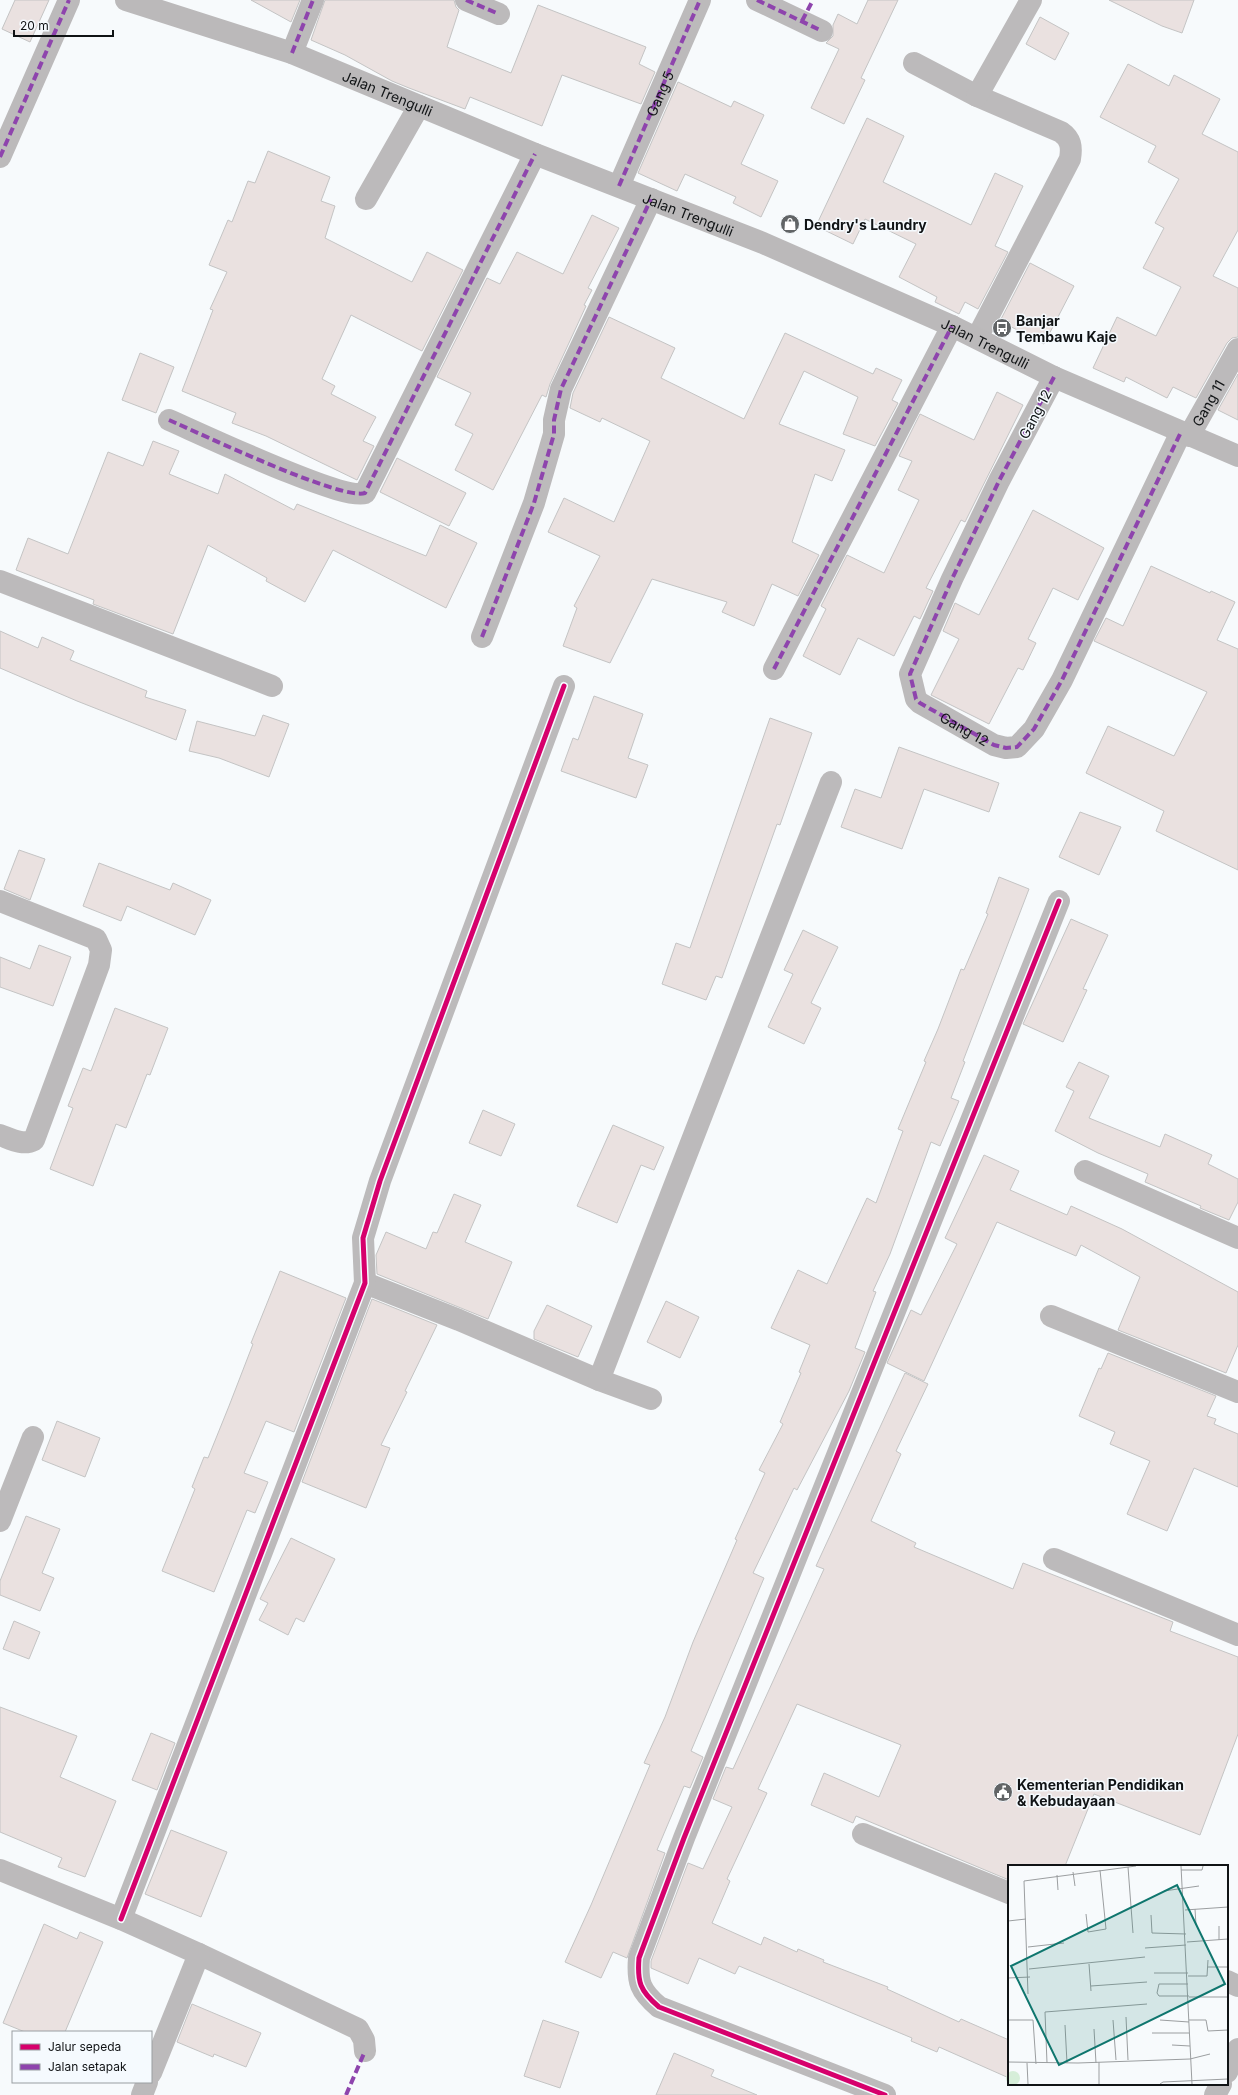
<svg xmlns="http://www.w3.org/2000/svg" width="1238" height="2095" viewBox="0 0 1238 2095" font-family="Inter,sans-serif">
<style>
.building{fill:#eae1e0;stroke:#c4c4c4}
.lines{fill:none;stroke-linecap:round;stroke-linejoin:round}
.street{stroke:#bcbabb;stroke-width:22}
.secondary{stroke:#bbb9ba;stroke-width:22}
.quiet{stroke:#8e44ad;stroke-width:4;stroke-dasharray:8 4;stroke-linecap:butt}
.cycleway-casing{stroke:#f5fafe;stroke-width:8}
.cycleway{stroke:#d6006c;stroke-width:5}
.labels{text-anchor:middle;dominant-baseline:central;stroke-width:3;stroke-linejoin:round;paint-order:stroke}
.street-label{font-size:14px;fill:#101315;stroke:#f5fafe}
.poi-label{font-size:14px;font-weight:bold;fill:#101315;stroke:#f5fafe;text-anchor:start}
.inset-road{fill:none;stroke:#9b9ea0;stroke-width:1}
.view{fill:#0f766e;fill-opacity:0.15;stroke:#0f766e;stroke-width:2}
.inset-edge{fill:none;stroke:#101315;stroke-width:2}
</style>
<rect width="100%" height="100%" fill="#f7fafc"/>
<g class="building">
<path d="M 15,0 L 49,0 L 30,42 L 2,29 Z"/>
<path d="M 251,0 L 300,0 L 291,22 Z"/>
<path d="M 325,0 L 454,0 L 456,7 L 459,10 L 447,47 L 511,73 L 538,5 L 646,47 L 639,64 L 655,72 L 641,104 L 562,75 L 542,126 L 470,97 L 465,109 L 409,88 L 392,81 L 345,55 L 311,40 Z"/>
<path d="M 868,0 L 898,0 L 861,78 L 865,80 L 844,124 L 811,108 L 839,49 L 826,43 L 833,36 L 833,25 L 838,14 L 857,24 Z"/>
<path d="M 1109,0 L 1194,0 L 1182,33 L 1162,26 Z"/>
<path d="M 1040,17 L 1069,33 L 1055,60 L 1026,44 Z"/>
<path d="M 1128,64 L 1169,86 L 1174,75 L 1220,99 L 1202,134 L 1238,152 L 1238,230 L 1213,276 L 1238,288 L 1238,337 L 1232,338 L 1227,343 L 1196,398 L 1173,387 L 1167,398 L 1126,377 L 1124,382 L 1093,368 L 1117,317 L 1156,336 L 1181,287 L 1143,268 L 1164,228 L 1155,223 L 1179,179 L 1148,162 L 1156,146 L 1100,117 Z"/>
<path d="M 678,82 L 731,107 L 734,101 L 764,115 L 741,164 L 778,181 L 761,217 L 733,203 L 736,197 L 685,174 L 677,191 L 638,173 Z"/>
<path d="M 867,118 L 904,136 L 883,182 L 971,225 L 995,173 L 1023,186 L 995,246 L 1008,252 L 978,309 L 965,302 L 959,314 L 935,302 L 937,297 L 899,277 L 916,244 L 865,219 L 853,244 L 816,226 Z"/>
<path d="M 268,151 L 330,177 L 321,201 L 335,206 L 325,238 L 412,282 L 427,252 L 463,270 L 422,351 L 351,315 L 322,379 L 335,386 L 331,394 L 376,417 L 363,441 L 374,446 L 357,480 L 266,436 L 232,423 L 236,413 L 182,391 L 213,310 L 210,309 L 227,272 L 209,265 L 228,220 L 232,222 L 248,181 L 255,183 Z"/>
<path d="M 592,215 L 619,228 L 588,288 L 592,290 L 584,305 L 586,306 L 550,384 L 546,397 L 542,395 L 493,490 L 455,470 L 473,434 L 455,425 L 471,393 L 437,377 L 487,278 L 500,284 L 517,252 L 563,274 Z"/>
<path d="M 1030,263 L 1074,286 L 1044,344 L 1000,321 Z"/>
<path d="M 609,317 L 675,348 L 661,378 L 744,419 L 785,333 L 873,374 L 876,368 L 902,380 L 892,400 L 898,403 L 875,446 L 843,434 L 858,397 L 804,371 L 779,424 L 845,450 L 832,481 L 815,474 L 792,542 L 819,555 L 798,596 L 772,584 L 754,626 L 722,612 L 727,602 L 652,579 L 610,663 L 563,646 L 577,608 L 574,606 L 600,556 L 548,532 L 564,498 L 614,522 L 650,441 L 602,418 L 600,422 L 570,408 L 573,393 Z"/>
<path d="M 140,353 L 174,367 L 156,413 L 122,400 Z"/>
<path d="M 1238,374 L 1238,420 L 1218,410 Z"/>
<path d="M 997,392 L 1023,405 L 965,522 L 961,520 L 926,588 L 933,591 L 920,619 L 914,616 L 894,656 L 858,638 L 840,675 L 803,656 L 826,609 L 821,606 L 847,555 L 884,573 L 919,500 L 898,490 L 912,461 L 899,456 L 920,414 L 974,440 Z"/>
<path d="M 153,441 L 179,451 L 169,474 L 218,494 L 225,474 L 294,510 L 297,504 L 426,556 L 440,525 L 477,543 L 446,608 L 333,550 L 305,602 L 266,581 L 267,578 L 208,545 L 173,634 L 93,604 L 94,600 L 16,570 L 28,538 L 68,554 L 108,452 L 143,466 Z"/>
<path d="M 397,458 L 466,493 L 449,526 L 380,492 Z"/>
<path d="M 1033,510 L 1104,548 L 1078,600 L 1053,588 L 1028,639 L 1036,643 L 1023,670 L 1018,668 L 989,724 L 931,695 L 959,639 L 943,631 L 955,603 L 979,615 Z"/>
<path d="M 1151,566 L 1210,593 L 1211,591 L 1235,602 L 1217,640 L 1238,649 L 1238,870 L 1156,831 L 1164,811 L 1086,773 L 1108,726 L 1174,756 L 1207,692 L 1094,641 L 1106,618 L 1123,626 Z"/>
<path d="M 0,631 L 38,648 L 42,637 L 74,651 L 70,660 L 147,691 L 145,697 L 186,710 L 176,740 L 77,701 L 0,668 Z"/>
<path d="M 594,696 L 643,714 L 628,758 L 648,765 L 636,798 L 561,771 L 573,738 L 578,740 Z"/>
<path d="M 263,715 L 289,724 L 269,777 L 219,758 L 189,751 L 197,721 L 255,736 Z"/>
<path d="M 770,718 L 812,733 L 780,825 L 777,824 L 722,978 L 716,976 L 706,1000 L 662,984 L 676,943 L 690,948 Z"/>
<path d="M 899,747 L 999,783 L 989,812 L 924,789 L 902,849 L 841,827 L 855,789 L 881,798 Z"/>
<path d="M 1080,812 L 1121,827 L 1099,875 L 1059,857 Z"/>
<path d="M 19,850 L 45,859 L 30,900 L 4,889 Z"/>
<path d="M 99,863 L 170,890 L 173,883 L 211,900 L 195,935 L 127,906 L 121,921 L 83,906 Z"/>
<path d="M 999,877 L 1029,889 L 963,1061 L 965,1062 L 951,1098 L 959,1101 L 940,1146 L 931,1142 L 890,1254 L 873,1291 L 876,1292 L 855,1348 L 865,1352 L 849,1391 L 797,1490 L 794,1488 L 753,1573 L 764,1578 L 691,1751 L 703,1757 L 690,1788 L 684,1786 L 657,1850 L 665,1853 L 627,1958 L 613,1952 L 601,1978 L 565,1962 L 591,1905 L 650,1765 L 644,1763 L 665,1717 L 693,1642 L 737,1540 L 735,1539 L 765,1473 L 759,1470 L 783,1424 L 780,1422 L 801,1373 L 799,1372 L 810,1345 L 771,1328 L 798,1270 L 827,1284 L 867,1198 L 876,1203 L 903,1131 L 898,1129 L 926,1062 L 924,1061 L 938,1029 L 961,969 L 964,970 L 988,914 L 986,913 Z"/>
<path d="M 1071,919 L 1108,935 L 1083,989 L 1087,990 L 1063,1042 L 1023,1024 Z"/>
<path d="M 803,930 L 838,947 L 811,1003 L 821,1008 L 804,1044 L 768,1027 L 793,974 L 784,970 Z"/>
<path d="M 39,945 L 71,957 L 53,1006 L 0,987 L 0,957 L 30,969 Z"/>
<path d="M 115,1008 L 168,1028 L 150,1075 L 147,1074 L 126,1128 L 116,1124 L 93,1186 L 50,1169 L 73,1108 L 68,1106 L 83,1068 L 91,1071 Z"/>
<path d="M 1079,1062 L 1109,1076 L 1089,1118 L 1160,1147 L 1165,1134 L 1212,1155 L 1208,1164 L 1238,1179 L 1238,1202 L 1229,1220 L 1200,1208 L 1201,1206 L 1145,1182 L 1148,1174 L 1098,1153 L 1055,1131 L 1074,1091 L 1066,1087 Z"/>
<path d="M 483,1110 L 515,1124 L 501,1156 L 469,1143 Z"/>
<path d="M 613,1125 L 664,1147 L 654,1170 L 641,1165 L 617,1223 L 577,1206 Z"/>
<path d="M 984,1155 L 1019,1171 L 1010,1190 L 1067,1215 L 1071,1206 L 1122,1229 L 1238,1292 L 1238,1345 L 1226,1373 L 1118,1330 L 1140,1277 L 1081,1245 L 1076,1256 L 997,1222 L 924,1381 L 887,1363 L 911,1310 L 921,1315 L 957,1244 L 945,1238 Z"/>
<path d="M 454,1194 L 481,1205 L 465,1242 L 512,1262 L 488,1319 L 377,1274 L 376,1255 L 386,1232 L 426,1249 L 433,1232 L 437,1233 Z"/>
<path d="M 280,1271 L 346,1298 L 294,1432 L 266,1421 L 244,1473 L 268,1482 L 255,1513 L 247,1510 L 214,1592 L 162,1571 L 195,1489 L 192,1487 L 204,1457 L 208,1458 L 229,1406 L 253,1344 L 251,1343 Z"/>
<path d="M 372,1299 L 437,1325 L 405,1391 L 407,1392 L 381,1445 L 390,1448 L 366,1508 L 302,1482 Z"/>
<path d="M 666,1301 L 699,1317 L 680,1358 L 647,1342 Z"/>
<path d="M 547,1305 L 592,1326 L 578,1357 L 534,1339 L 534,1331 Z"/>
<path d="M 1108,1353 L 1216,1396 L 1207,1416 L 1216,1419 L 1214,1424 L 1238,1434 L 1238,1487 L 1194,1468 L 1167,1531 L 1127,1514 L 1150,1461 L 1110,1444 L 1115,1432 L 1079,1416 L 1099,1368 L 1101,1369 Z"/>
<path d="M 905,1373 L 928,1384 L 896,1451 L 901,1454 L 871,1521 L 916,1543 L 914,1547 L 1013,1589 L 1023,1563 L 1173,1622 L 1170,1631 L 1238,1657 L 1238,1734 L 1200,1835 L 1094,1794 L 1065,1866 L 1009,1866 L 1009,1880 L 856,1816 L 853,1823 L 811,1805 L 824,1773 L 879,1797 L 901,1745 L 797,1704 L 758,1789 L 767,1793 L 727,1879 L 730,1881 L 712,1923 L 761,1945 L 764,1937 L 797,1952 L 798,1949 L 824,1960 L 823,1962 L 888,1987 L 887,1989 L 959,2022 L 961,2019 L 1009,2040 L 1009,2078 L 939,2047 L 937,2052 L 911,2041 L 912,2038 L 739,1966 L 735,1974 L 699,1958 L 688,1984 L 651,1968 L 651,1961 L 688,1863 L 703,1869 L 732,1807 L 713,1799 L 726,1767 L 733,1769 L 824,1569 L 816,1566 Z"/>
<path d="M 57,1421 L 100,1438 L 85,1477 L 42,1460 Z"/>
<path d="M 26,1516 L 60,1529 L 42,1573 L 54,1578 L 40,1611 L 0,1595 L 0,1581 Z"/>
<path d="M 291,1538 L 335,1559 L 304,1622 L 296,1618 L 288,1635 L 259,1620 L 268,1603 L 260,1599 Z"/>
<path d="M 14,1621 L 40,1632 L 29,1659 L 3,1649 Z"/>
<path d="M 0,1707 L 77,1736 L 60,1777 L 116,1801 L 85,1877 L 58,1867 L 62,1858 L 0,1832 Z"/>
<path d="M 151,1733 L 175,1743 L 157,1790 L 132,1780 Z"/>
<path d="M 171,1830 L 227,1852 L 201,1917 L 145,1894 Z"/>
<path d="M 44,1924 L 77,1939 L 80,1932 L 103,1942 L 65,2032 L 25,2032 L 3,2023 Z"/>
<path d="M 192,2004 L 261,2033 L 246,2067 L 214,2054 L 213,2057 L 177,2042 Z"/>
<path d="M 543,2020 L 579,2032 L 560,2088 L 524,2076 Z"/>
<path d="M 674,2053 L 714,2070 L 711,2076 L 757,2095 L 656,2095 Z"/>
</g>
<g class="lines">
<g class="street">
<path d="M 466,0 L 499,14"/>
<path d="M 757,0 L 822,31"/>
<path d="M 292,53 L 313,0"/>
<path d="M 914,63 L 977,96 L 1061,132 C 1071,139 1072,147 1070,159 L 977,338"/>
<path d="M 977,96 L 1031,0"/>
<path d="M 0,157 L 69,0"/>
<path d="M 619,186 L 700,0"/>
<path d="M 366,199 L 419,106"/>
<path d="M 1054,377 L 999,481 L 952,579 L 910,674 L 916,699 L 920,703 L 994,745 L 1006,748 L 1017,747 L 1034,729 L 1062,680 L 1181,432"/>
<path d="M 169,420 C 199,433 342,501 365,493 L 535,154"/>
<path id="s1" d="M 1189,436 L 1238,349"/>
<path d="M 0,581 L 272,686"/>
<path d="M 482,637 L 534,503 L 554,434 L 554,420 L 561,389 L 651,199"/>
<path d="M 774,669 L 952,326"/>
<path d="M 0,901 L 96,939 L 101,950 L 99,965 L 34,1140 C 23,1146 11,1139 0,1135"/>
<path d="M 1085,1171 L 1238,1238"/>
<path d="M 365,1283 L 459,1320 L 599,1380 L 651,1399"/>
<path d="M 1051,1316 L 1238,1392"/>
<path d="M 599,1380 L 831,782"/>
<path d="M 0,1521 L 33,1437"/>
<path d="M 1054,1559 L 1238,1635"/>
<path d="M 863,1834 L 1009,1893"/>
<path d="M 0,1870 L 121,1919 L 199,1954 L 358,2029 L 364,2040 L 365,2051"/>
<path d="M 121,1919 L 365,1283 L 363,1238 L 380,1181 L 564,686"/>
<path d="M 1227,1981 L 1238,1986"/>
<path d="M 1227,2072 L 1238,2049"/>
<path d="M 151,2073 L 199,1954"/>
<path d="M 142,2095 L 147,2082"/>
<path d="M 885,2095 L 659,2007 C 640,1991 637,1982 639,1958 L 684,1838 L 1059,901"/>
<path d="M 1215,2095 L 1221,2084"/>
</g>
<path class="secondary" id="s2" d="M 126,0 L 292,53 L 535,154 L 763,243 L 952,326 L 1054,377 L 1238,456"/>
<g class="quiet">
<path d="M 466,0 L 499,14"/>
<path d="M 757,0 L 822,31"/>
<path d="M 802,21 L 813,0"/>
<path d="M 292,53 L 313,0"/>
<path d="M 0,157 L 69,0"/>
<path id="s3" d="M 619,186 L 700,0"/>
<path id="s4" d="M 1054,377 L 999,481 L 952,579 L 910,674 L 916,699 L 920,703 L 994,745 L 1006,748 L 1017,747 L 1034,729 L 1062,680 L 1181,432"/>
<path d="M 169,420 C 199,433 342,501 365,493 L 535,154"/>
<path d="M 482,637 L 534,503 L 554,434 L 554,420 L 561,389 L 651,199"/>
<path d="M 774,669 L 952,326"/>
<path d="M 346,2095 L 365,2051"/>
</g>
<g class="cycleway-casing">
<g id="cycleway">
<path d="M 121,1919 L 365,1283 L 363,1238 L 380,1181 L 564,686"/>
<path d="M 885,2095 L 659,2007 C 640,1991 637,1982 639,1958 L 684,1838 L 1059,901"/>
</g>
</g>
<use href="#cycleway" class="cycleway"/>
</g>
<defs>
<g id="shop-disc" transform="scale(1)"><circle r="9.5" fill="#616466" stroke="#f5fafe"/><path d="M-5-2.5h2.3a2.7 3.5 0 0 1 5.4 0H5L5.5 6h-11ZM-1.5-2.5h3a1.5 2.3 0 0 0-3 0Z" fill="#fff"/></g>
<g id="bus-disc" transform="scale(1)"><circle r="9.5" fill="#616466" stroke="#f5fafe"/><path d="M-5-6H5V4H4V6H2V4H-2V6H-4V4H-5ZM-3.5-4V0h7V-4ZM-3.5 1.2v1.5H-2V1.2ZM2 1.2v1.5H3.5V1.2Z" fill="#fff"/></g>
<g id="civic-disc" transform="scale(1)"><circle r="9.5" fill="#616466" stroke="#f5fafe"/><path d="M-.6-6.5H3V-4.5H.6V-3L4-1V1h2V6H-6V1h2V-1L-.6-3ZM-1.2 2.5V6h2.4V2.5Z" fill="#fff"/></g>
</defs>
<g fill-rule="evenodd">
<use href="#shop-disc" x="790" y="224"/>
<use href="#bus-disc" x="1002" y="328"/>
<use href="#civic-disc" x="1003" y="1792"/>
</g>
<g class="labels">
<g class="street-label">
<text stroke="none"><textPath href="#s2" startOffset="278">Jalan Trengulli</textPath></text>
<text stroke="none"><textPath href="#s3" startOffset="101">Gang 5</textPath></text>
<text stroke="none"><textPath href="#s2" startOffset="602">Jalan Trengulli</textPath></text>
<text stroke="none"><textPath href="#s2" startOffset="926">Jalan Trengulli</textPath></text>
<text stroke="none"><textPath href="#s1" startOffset="38">Gang 11</textPath></text>
<text transform="translate(1035 414) rotate(-62)">Gang 12</text>
<text stroke="none"><textPath href="#s4" startOffset="413">Gang 12</textPath></text>
</g>
<g class="poi-label">
<text x="804" y="224">Dendry's Laundry</text>
<text x="1016" y="320">Banjar<tspan x="1016" dy="16">Tembawu Kaje</tspan></text>
<text x="1017" y="1784">Kementerian Pendidikan<tspan x="1017" dy="16">&amp; Kebudayaan</tspan></text>
</g>
</g>
<g transform="translate(1008 1865)">
<rect width="220" height="220" fill="#f7fafc"/>
<path d="M-2 213a7 7 0 1 1 14 0a7 7 0 1 1-14 0Z" fill="#d6eed9"/>
<path class="inset-road" d="M 173,1 L 184,219M 120,2 L 125,68M 173,5 L 194,5 L 195,1M 65,7 L 67,21M 49,10 L 50,25M 156,26 L 191,21M 187,44 L 188,60M 177,45 L 220,42M 78,49 L 80,67 L 98,64 L 92,5M 143,50 L 144,68 L 178,69M 0,56 L 18,54M 211,61 L 211,75M 179,77 L 220,74M 20,82 L 56,78M 137,83 L 178,80M 81,99 L 83,126M 200,102 L 220,102M 21,104 L 137,92M 146,108 L 180,108M 180,111 L 199,111 L 200,95M 0,113 L 22,112M 180,119 L 151,119 L 149,128 L 151,131 L 181,131M 83,121 L 139,117M 20,129 L 16,16 L 128,1M 181,132 L 220,132M 118,152 L 120,195M 0,155 L 25,155 L 28,199M 105,155 L 108,195M 152,155 L 181,157M 181,155 L 198,155 L 200,166 L 220,165M 57,160 L 59,198M 86,164 L 88,198M 144,168 L 181,168M 164,180 L 182,181M 0,197 L 70,198 L 182,194 L 202,189M 91,197 L 91,219M 19,198 L 20,219M 39,198 L 37,147 L 139,139M 152,219 L 155,217 L 220,214"/>
<path class="view" d="M 169,20 L 217,119 L 51,200 L 3,101 Z"/>
<rect width="220" height="220" class="inset-edge"/>
</g>
<rect x="12" y="2031" width="140" height="52" fill="#f5fafe" stroke="#999ea1"/>
<rect x="20" y="2044" width="20" height="6" fill="#d6006c" stroke="#999ea1"/>
<text x="48" y="2051" font-size="12" fill="#101315">Jalur sepeda</text>
<rect x="20" y="2064" width="20" height="6" fill="#8e44ad" stroke="#999ea1"/>
<text x="48" y="2071" font-size="12" fill="#101315">Jalan setapak</text>
<path d="M14 30v6h99v-6" fill="none" stroke="#101315" stroke-width="2"/>
<text x="20" y="30" font-size="12" fill="#101315" stroke="#f5fafe" stroke-width="3" paint-order="stroke">20 m</text>
</svg>
